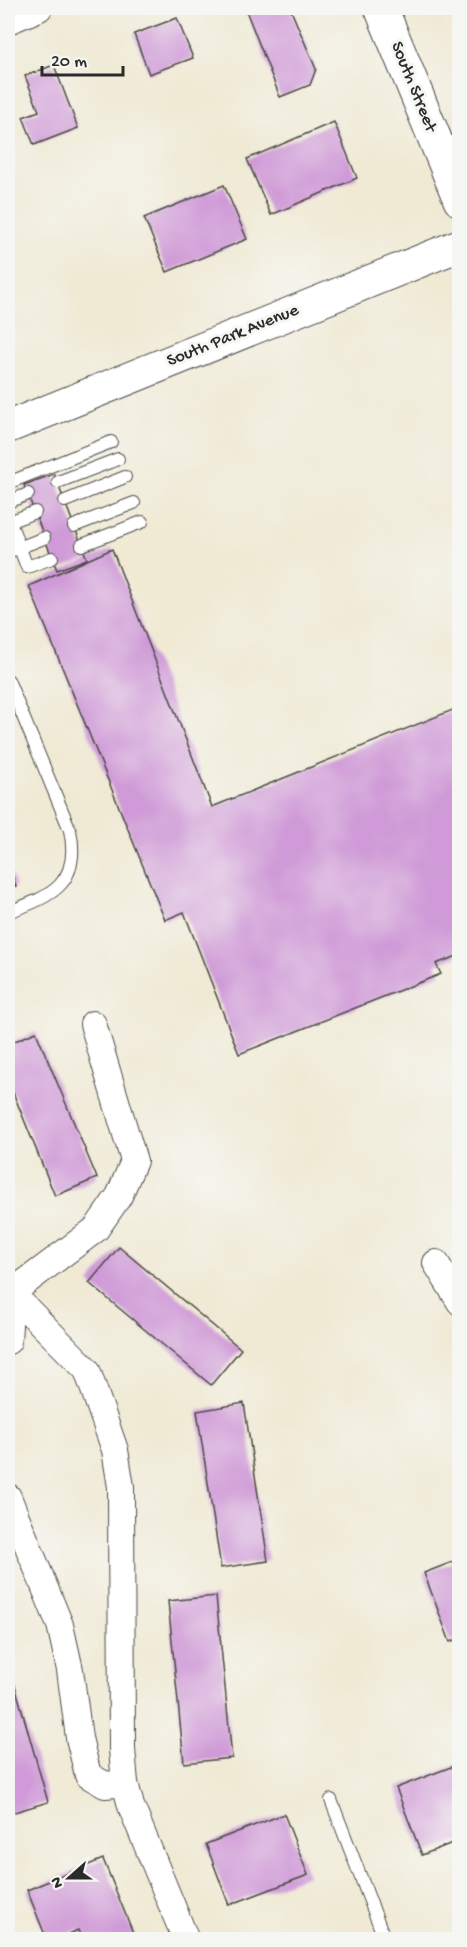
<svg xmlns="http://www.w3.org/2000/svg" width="467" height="1947" viewBox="0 0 467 1947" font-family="'Gochi Hand',sans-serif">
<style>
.building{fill:#cf9ad7}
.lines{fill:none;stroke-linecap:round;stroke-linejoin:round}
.service-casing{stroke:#494844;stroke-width:14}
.minor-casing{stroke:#494844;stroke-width:28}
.tertiary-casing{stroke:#494844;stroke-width:34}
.secondary-casing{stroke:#494844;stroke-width:35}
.service{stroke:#fff;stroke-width:12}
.minor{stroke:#fff;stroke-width:26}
.tertiary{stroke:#fff;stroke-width:32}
.secondary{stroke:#fff;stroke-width:33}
.labels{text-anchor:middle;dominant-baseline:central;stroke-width:6;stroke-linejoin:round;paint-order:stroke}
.street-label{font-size:18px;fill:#2b2b2b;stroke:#f6f6f2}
</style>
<rect width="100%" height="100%" fill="#f6f6f2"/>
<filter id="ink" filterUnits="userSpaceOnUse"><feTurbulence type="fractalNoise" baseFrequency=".0167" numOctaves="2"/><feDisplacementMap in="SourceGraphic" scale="12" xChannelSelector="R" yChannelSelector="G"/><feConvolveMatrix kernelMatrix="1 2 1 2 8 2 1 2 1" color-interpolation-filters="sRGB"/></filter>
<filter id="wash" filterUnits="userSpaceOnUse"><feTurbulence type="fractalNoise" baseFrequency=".008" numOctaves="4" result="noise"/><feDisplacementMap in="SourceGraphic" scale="24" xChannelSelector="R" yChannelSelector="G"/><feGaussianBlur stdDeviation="1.35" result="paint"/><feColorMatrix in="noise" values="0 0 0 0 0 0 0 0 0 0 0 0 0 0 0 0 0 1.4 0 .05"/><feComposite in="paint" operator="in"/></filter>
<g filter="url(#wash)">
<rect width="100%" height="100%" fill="#f0ead5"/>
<g id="blocks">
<g class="building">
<path d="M 245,8 L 290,8 L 316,69 L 310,85 L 280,97 Z"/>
<path d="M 177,18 L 193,58 L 149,74 L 134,34 Z"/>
<path d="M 54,65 L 78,128 L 34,145 L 23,117 L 39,111 L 25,76 Z"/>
<path d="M 334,122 L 357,178 L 271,215 L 247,159 Z"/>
<path d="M 224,185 L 247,239 L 167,272 L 144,218 Z"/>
<path d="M 54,474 L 87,559 L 57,570 L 24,485 Z"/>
<path d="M 112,549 L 212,807 L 460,707 L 460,955 L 436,964 L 441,974 L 239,1054 L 184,912 L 165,920 L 29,586 Z"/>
<path d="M 8,865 L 16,886 L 8,889 Z"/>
<path d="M 36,1032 L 97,1178 L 55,1196 L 8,1080 L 8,1044 Z"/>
<path d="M 119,1247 L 241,1349 L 211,1385 L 89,1283 Z"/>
<path d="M 244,1403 L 268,1561 L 221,1568 L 197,1411 Z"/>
<path d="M 460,1559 L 460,1638 L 450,1642 L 424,1573 Z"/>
<path d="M 216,1596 L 232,1758 L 184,1763 L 168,1601 Z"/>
<path d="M 8,1661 L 48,1802 L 8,1814 Z"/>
<path d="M 456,1765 L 460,1773 L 460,1840 L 422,1855 L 396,1788 Z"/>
<path d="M 284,1814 L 308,1875 L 229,1905 L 206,1844 Z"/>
<path d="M 103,1859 L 136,1940 L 82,1940 L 78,1930 L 55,1940 L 47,1940 L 27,1890 Z"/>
</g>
</g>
</g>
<g filter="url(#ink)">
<use href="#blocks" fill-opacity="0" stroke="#494844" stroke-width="1.5"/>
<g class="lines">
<g class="service-casing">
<g id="service">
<path d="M 58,482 L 118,459"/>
<path d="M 8,483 L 111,442"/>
<path d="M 65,501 L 125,477"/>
<path d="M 8,502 L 28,494"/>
<path d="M 8,517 L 27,567 L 52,558"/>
<path d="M 9,522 L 35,512"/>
<path d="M 74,526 L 134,503"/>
<path d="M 82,545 L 142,522"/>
<path d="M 8,552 L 44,538"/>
<path d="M 8,680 L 70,830 C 81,884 52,896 8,912"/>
<path d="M 331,1800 L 385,1940"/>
</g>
</g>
<g class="minor-casing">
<g id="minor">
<path d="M 8,21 L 39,8"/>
<path d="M 436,1263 L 460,1302"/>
<path d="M 8,1283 L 11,1293 L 87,1370 L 115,1450 L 121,1487 L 122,1749 L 125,1783 L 131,1806 L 186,1940"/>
<path d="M 8,1341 L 11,1293 L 96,1229 L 119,1196 L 134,1161 L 93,1024"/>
<path d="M 8,1497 L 60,1625 L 70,1670 L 79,1738 L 88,1775 L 105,1785 L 125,1783"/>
</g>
</g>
<g class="tertiary-casing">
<path id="tertiary" d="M 8,427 L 460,245"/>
</g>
<g class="secondary-casing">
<path id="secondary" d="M 381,8 L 460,200"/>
</g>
<use href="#service" class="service"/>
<use href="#minor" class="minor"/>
<use href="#tertiary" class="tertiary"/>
<use href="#secondary" class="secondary"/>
</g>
</g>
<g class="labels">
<g class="street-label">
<text transform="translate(413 87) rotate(68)">South Street</text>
<text transform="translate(233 336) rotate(-22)">South Park Avenue</text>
</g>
</g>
<rect width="467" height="1947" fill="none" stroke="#f6f6f2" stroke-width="30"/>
<g transform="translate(69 1878) rotate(249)" stroke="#f6f6f2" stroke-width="4.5" paint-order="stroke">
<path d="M0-4.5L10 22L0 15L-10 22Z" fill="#2b2b2b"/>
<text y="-9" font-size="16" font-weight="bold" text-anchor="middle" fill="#2b2b2b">N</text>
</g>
<path d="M42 66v9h81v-9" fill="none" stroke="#2b2b2b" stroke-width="3"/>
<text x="51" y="66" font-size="18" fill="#2b2b2b" stroke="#f6f6f2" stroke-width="4.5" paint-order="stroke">20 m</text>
</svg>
